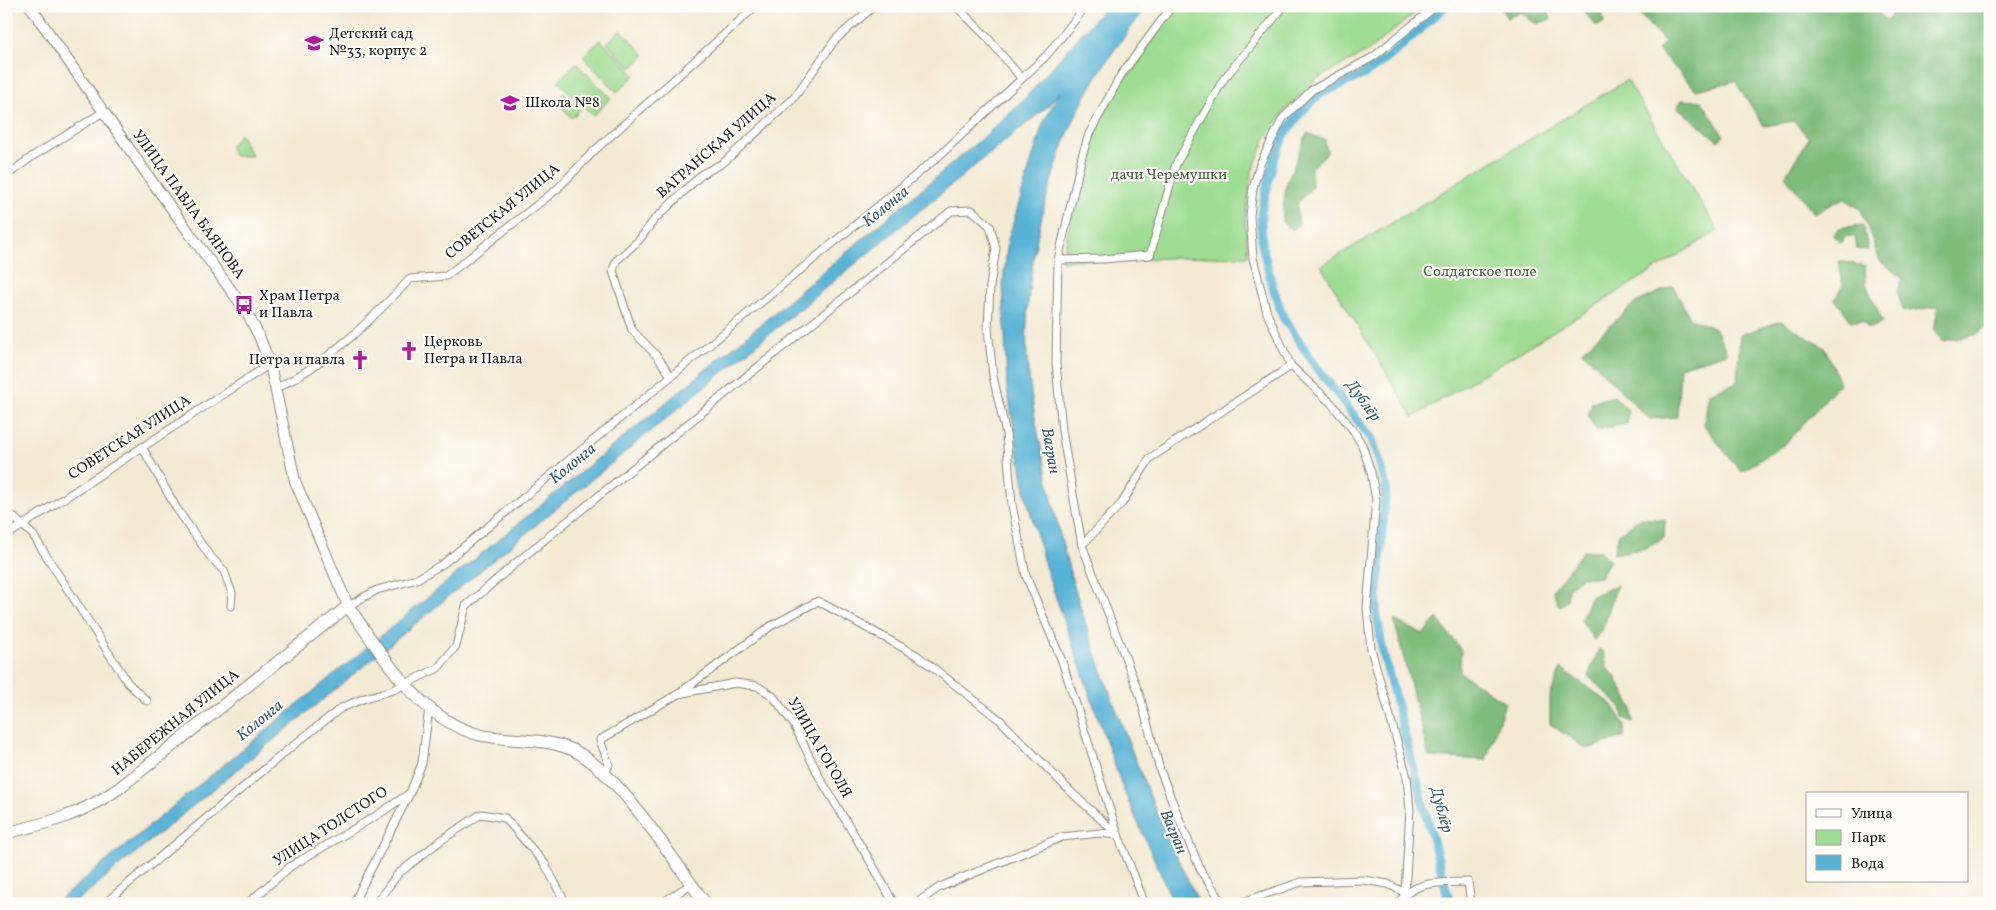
<svg xmlns="http://www.w3.org/2000/svg" width="1996" height="910" viewBox="0 0 1996 910" font-family="Vollkorn,serif">
<style>
.green{fill:#9ddc91;stroke:#5c7c56}
.forest{fill:#7ebc7b;stroke:#4d6c4c}
.water{fill:#58b4d6;stroke:#3a6879}
.lines{fill:none;stroke-linecap:round;stroke-linejoin:round}
.canal{stroke:#58b4d6;stroke-width:9}
.minor-casing{stroke:#888378;stroke-width:9}
.secondary-casing{stroke:#888378;stroke-width:12}
.trunk-casing{stroke:#888378;stroke-width:13}
.minor{stroke:#fff;stroke-width:7}
.secondary{stroke:#fff;stroke-width:10}
.trunk{stroke:#fff;stroke-width:11}
.labels{text-anchor:middle;dominant-baseline:central;stroke-width:4.5;stroke-linejoin:round;paint-order:stroke}
.poi-label{font-size:15px;fill:#1c1c1c;stroke:#fdfcf7;text-anchor:start}
.street-label{font-size:15px;fill:#1c1c1c;stroke:#fdfcf7}
.park-label{font-size:15px;fill:#495f45;stroke:#fdfcf7}
.water-label{font-size:16px;font-style:italic;fill:#376070;stroke:#fdfcf7}
</style>
<rect width="100%" height="100%" fill="#fdfcf7"/>
<filter id="ink" filterUnits="userSpaceOnUse"><feTurbulence type="fractalNoise" baseFrequency=".02" numOctaves="2"/><feDisplacementMap in="SourceGraphic" scale="10" xChannelSelector="R" yChannelSelector="G"/><feConvolveMatrix kernelMatrix="1 2 1 2 8 2 1 2 1" color-interpolation-filters="sRGB"/></filter>
<filter id="wash" filterUnits="userSpaceOnUse"><feTurbulence type="fractalNoise" baseFrequency=".0096" numOctaves="4" result="noise"/><feDisplacementMap in="SourceGraphic" scale="20" xChannelSelector="R" yChannelSelector="G"/><feGaussianBlur stdDeviation="1.12" result="paint"/><feColorMatrix in="noise" values="0 0 0 0 0 0 0 0 0 0 0 0 0 0 0 0 0 1.4 0 .05"/><feComposite in="paint" operator="in"/></filter>
<g filter="url(#wash)">
<rect width="100%" height="100%" fill="#f4ead4"/>
<g class="green">
<path d="M 1177,6 L 1424,6 L 1367,52 L 1318,78 L 1285,110 L 1265,140 L 1252,172 L 1245,218 L 1248,256 L 1062,261 C 1073,212 1081,158 1104,113 C 1124,74 1150,41 1177,6 Z"/>
<path d="M 621,30 L 645,55 L 631,68 L 607,43 Z"/>
<path d="M 601,40 L 635,75 L 617,92 L 583,57 Z"/>
<path d="M 576,63 L 611,98 L 593,116 L 558,81 Z"/>
<path d="M 1627,80 L 1718,231 L 1413,417 L 1321,266 Z"/>
<path d="M 564,93 L 580,110 L 572,118 L 556,101 Z"/>
<path d="M 240,134 L 252,156 L 234,156 L 230,147 Z"/>
</g>
<g class="forest">
<path d="M 1500,6 L 1546,6 L 1551,19 L 1536,24 L 1521,12 L 1507,18 Z"/>
<path d="M 1579,6 L 1600,6 L 1604,22 L 1597,27 Z"/>
<path d="M 1632,6 L 1872,6 L 1887,21 L 1898,6 L 1990,6 L 1990,323 L 1975,335 L 1943,341 L 1934,332 L 1938,306 L 1904,312 L 1897,291 L 1903,279 L 1880,261 L 1861,210 L 1844,198 L 1814,213 L 1785,176 L 1809,138 L 1794,121 L 1764,126 L 1735,81 L 1696,90 L 1658,50 L 1665,42 Z"/>
<path d="M 1682,100 L 1702,101 L 1724,136 L 1718,141 L 1677,107 Z"/>
<path d="M 1307,133 L 1325,140 L 1327,153 L 1311,168 L 1312,187 L 1297,204 L 1299,225 L 1293,230 L 1282,222 L 1286,185 Z"/>
<path d="M 1863,225 L 1868,250 L 1857,249 L 1855,237 L 1847,236 L 1841,243 L 1833,236 L 1839,228 Z"/>
<path d="M 1839,261 L 1865,266 L 1866,284 L 1883,322 L 1869,329 L 1863,321 L 1851,321 L 1835,299 L 1843,285 Z"/>
<path d="M 1673,286 L 1690,318 L 1716,329 L 1727,353 L 1680,367 L 1677,417 L 1649,419 L 1582,351 L 1635,303 Z"/>
<path d="M 1781,321 L 1825,348 L 1840,383 L 1785,444 L 1741,472 L 1704,425 L 1709,393 L 1737,382 L 1740,335 Z"/>
<path d="M 1614,396 L 1628,410 L 1627,424 L 1596,430 L 1588,416 L 1592,402 Z"/>
<path d="M 1640,518 L 1665,520 L 1664,538 L 1646,548 L 1613,554 L 1619,534 Z"/>
<path d="M 1583,551 L 1601,551 L 1610,560 L 1600,577 L 1581,577 L 1568,589 L 1567,601 L 1559,607 L 1553,590 Z"/>
<path d="M 1617,585 L 1603,628 L 1594,640 L 1581,620 L 1590,597 Z"/>
<path d="M 1437,618 L 1461,650 L 1460,672 L 1505,703 L 1486,760 L 1429,757 L 1394,620 L 1423,634 Z"/>
<path d="M 1599,649 L 1604,653 L 1607,668 L 1615,676 L 1632,708 L 1633,722 L 1623,718 L 1621,707 L 1588,676 Z"/>
<path d="M 1561,668 L 1611,704 L 1624,724 L 1624,737 L 1587,749 L 1550,724 L 1550,696 Z"/>
</g>
<path class="water" d="M 1106,6 L 1148,6 C 1124,36 1100,67 1083,101 C 1046,172 1023,278 1027,357 C 1030,394 1037,430 1045,466 C 1058,534 1076,599 1100,665 C 1129,745 1160,828 1200,904 L 1174,904 L 1123,789 L 1045,566 L 1026,496 L 1007,389 L 1003,281 L 1008,240 L 1043,123 L 1060,92 L 1048,106 L 73,904 L 54,904 L 736,345 L 986,135 L 1026,97 Z"/>
<g class="lines">
<path class="canal" d="M 1446,6 L 1389,57 L 1363,75 L 1320,94 L 1301,112 L 1285,134 L 1274,158 L 1261,213 L 1262,244 L 1271,282 L 1283,317 L 1315,365 L 1372,439 L 1386,485 L 1376,610 L 1383,653 L 1450,904"/>
</g>
</g>
<g filter="url(#ink)">
<g class="lines">
<g class="minor-casing">
<g id="minor">
<path d="M 956,6 L 987,37 L 1021,78"/>
<path d="M 1172,6 L 1121,75 L 1089,134 L 1082,156 L 1058,260 L 1056,363 L 1062,431 L 1082,545 L 1140,696 L 1160,770 L 1182,826 L 1202,873 L 1224,904"/>
<path d="M 6,176 L 33,156 L 103,112"/>
<path d="M 1058,260 L 1103,259 L 1150,255 L 1176,164 L 1223,80 L 1284,6"/>
<path d="M 671,376 L 657,356 L 632,330 L 613,271 L 616,261 L 639,240 L 654,220 L 702,174 L 723,163 L 793,99 L 835,40 L 874,6"/>
<path d="M 275,389 C 328,363 370,321 410,279 L 446,276 L 556,190 L 594,151 L 756,6"/>
<path d="M 142,447 L 177,509 L 209,555 L 224,571 L 232,593 L 231,606"/>
<path d="M 6,510 L 33,535 L 128,683 L 147,701"/>
<path d="M 6,536 L 270,364"/>
<path d="M 1082,545 L 1122,503 L 1150,458 L 1291,366"/>
<path d="M 348,606 L 377,590 L 417,579 L 444,563 L 939,156 L 1047,55 L 1086,6"/>
<path d="M 678,694 L 771,626 L 818,601 L 918,656 L 1000,720 L 1071,792 L 1118,835"/>
<path d="M 605,773 L 609,765 L 600,740 L 678,694 L 735,683 L 757,686 L 773,696 L 794,725 L 820,778 L 876,871 L 894,904"/>
<path d="M 1405,893 L 1410,810 L 1407,777 L 1371,649 L 1367,608 L 1376,500 L 1371,472 L 1362,445 L 1353,430 L 1331,403 L 1291,366 L 1267,313 L 1253,258 L 1250,216 L 1253,188 L 1260,164 L 1283,118 L 1312,90 L 1373,57 L 1436,6"/>
<path d="M 104,904 L 290,748 L 341,708 L 365,698 L 393,690 L 438,668 L 456,646 L 466,606 L 517,562 L 951,211 L 972,210 L 990,226 L 996,248 L 990,286 L 988,329 L 993,376 L 1006,434 L 1012,505 L 1026,576 L 1062,661 L 1118,835 L 1145,904"/>
<path d="M 247,904 L 291,866 L 379,814 L 410,793 L 422,763 L 429,708"/>
<path d="M 353,904 L 409,795"/>
<path d="M 375,904 L 398,874 L 440,841 L 481,814 L 505,818 L 545,864 L 566,904"/>
<path d="M 661,904 L 691,884"/>
<path d="M 915,904 L 940,887 L 1062,837 L 1100,833 L 1118,835"/>
<path d="M 1237,904 L 1301,882 L 1364,880 L 1388,884 L 1405,893"/>
<path d="M 1398,904 C 1414,879 1441,883 1468,882 L 1471,904"/>
</g>
</g>
<g class="secondary-casing">
<path id="secondary" d="M 30,6 L 151,180 L 246,311 L 259,336 L 270,364 L 295,481 L 348,606"/>
</g>
<g class="trunk-casing">
<path id="trunk" d="M 6,833 C 52,822 78,816 118,789 L 348,606 C 382,654 419,720 480,735 C 511,742 544,737 573,750 C 618,771 674,862 706,904"/>
</g>
<use href="#minor" class="minor"/>
<use href="#secondary" class="secondary"/>
<use href="#trunk" class="trunk"/>
</g>
</g>
<defs>
<g id="school-bare" transform="scale(1.5)"><path d="M0-5L7-2L0 1L-7-2ZM-4 1L0 2.5L4 1V4Q0 6-4 4Z" fill="#b5179e" stroke="#fdfcf7" stroke-width="2.5" paint-order="stroke"/></g>
<g id="bus-bare" transform="scale(1.5)"><path d="M-5-6H5V4H4V6H2V4H-2V6H-4V4H-5ZM-3.5-4V0h7V-4ZM-3.5 1.2v1.5H-2V1.2ZM2 1.2v1.5H3.5V1.2Z" fill="#b5179e" stroke="#fdfcf7" stroke-width="2.5" paint-order="stroke"/></g>
<g id="church-bare" transform="scale(1.5)"><path d="M-1.2-6h2.4v3.5h3.3v2.4h-3.3V6h-2.4V-.1h-3.3v-2.4h3.3Z" fill="#b5179e" stroke="#fdfcf7" stroke-width="2.5" paint-order="stroke"/></g>
</defs>
<g fill-rule="evenodd">
<use href="#school-bare" x="314" y="43"/>
<use href="#school-bare" x="510" y="103"/>
<use href="#bus-bare" x="244" y="305"/>
<use href="#church-bare" x="409" y="351"/>
<use href="#church-bare" x="360" y="360"/>
</g>
<g class="labels">
<g class="poi-label">
<text x="329" y="34">Детский сад<tspan x="329" dy="17">№33, корпус 2</tspan></text>
<text x="525" y="103">Школа №8</text>
<text x="259" y="296">Храм Петра<tspan x="259" dy="17">и Павла</tspan></text>
<text x="424" y="342">Церковь<tspan x="424" dy="17">Петра и Павла</tspan></text>
<text x="345" y="360" text-anchor="end">Петра и павла</text>
</g>
<g class="street-label">
<text transform="translate(717 146) rotate(-41)">ВАГРАНСКАЯ УЛИЦА</text>
<text transform="translate(188 205) rotate(54)">УЛИЦА ПАВЛА БАЯНОВА</text>
<text transform="translate(503 212) rotate(-39)">СОВЕТСКАЯ УЛИЦА</text>
<text transform="translate(130 438) rotate(-33)">СОВЕТСКАЯ УЛИЦА</text>
<text transform="translate(176 723) rotate(-39)">НАБЕРЕЖНАЯ УЛИЦА</text>
<text transform="translate(819 748) rotate(60)">УЛИЦА ГОГОЛЯ</text>
<text transform="translate(331 827) rotate(-33)">УЛИЦА ТОЛСТОГО</text>
</g>
<g class="park-label">
<text x="1169" y="175">дачи Черемушки</text>
<text x="1480" y="272">Солдатское поле</text>
</g>
<g class="water-label">
<text transform="translate(886 207) rotate(-39)">Колонга</text>
<text transform="translate(1363 401) rotate(54)">Дублёр</text>
<text transform="translate(1050 451) rotate(80)">Вагран</text>
<text transform="translate(573 464) rotate(-39)">Колонга</text>
<text transform="translate(260 721) rotate(-39)">Колонга</text>
<text transform="translate(1441 810) rotate(75)">Дублёр</text>
<text transform="translate(1173 832) rotate(67)">Вагран</text>
</g>
</g>
<rect width="1996" height="910" fill="none" stroke="#fdfcf7" stroke-width="25"/>
<rect x="1806" y="792" width="162" height="90" fill="#fdfcf7" stroke="#a3a29f"/>
<rect x="1816" y="809" width="25" height="8" fill="#ffffff" stroke="#a3a29f"/>
<text x="1851" y="818" font-size="15" fill="#1c1c1c">Улица</text>
<rect x="1816" y="830" width="25" height="15" fill="#9ddc91" stroke="#a3a29f"/>
<text x="1851" y="842" font-size="15" fill="#1c1c1c">Парк</text>
<rect x="1816" y="855" width="25" height="15" fill="#58b4d6" stroke="#a3a29f"/>
<text x="1851" y="868" font-size="15" fill="#1c1c1c">Вода</text>
</svg>
